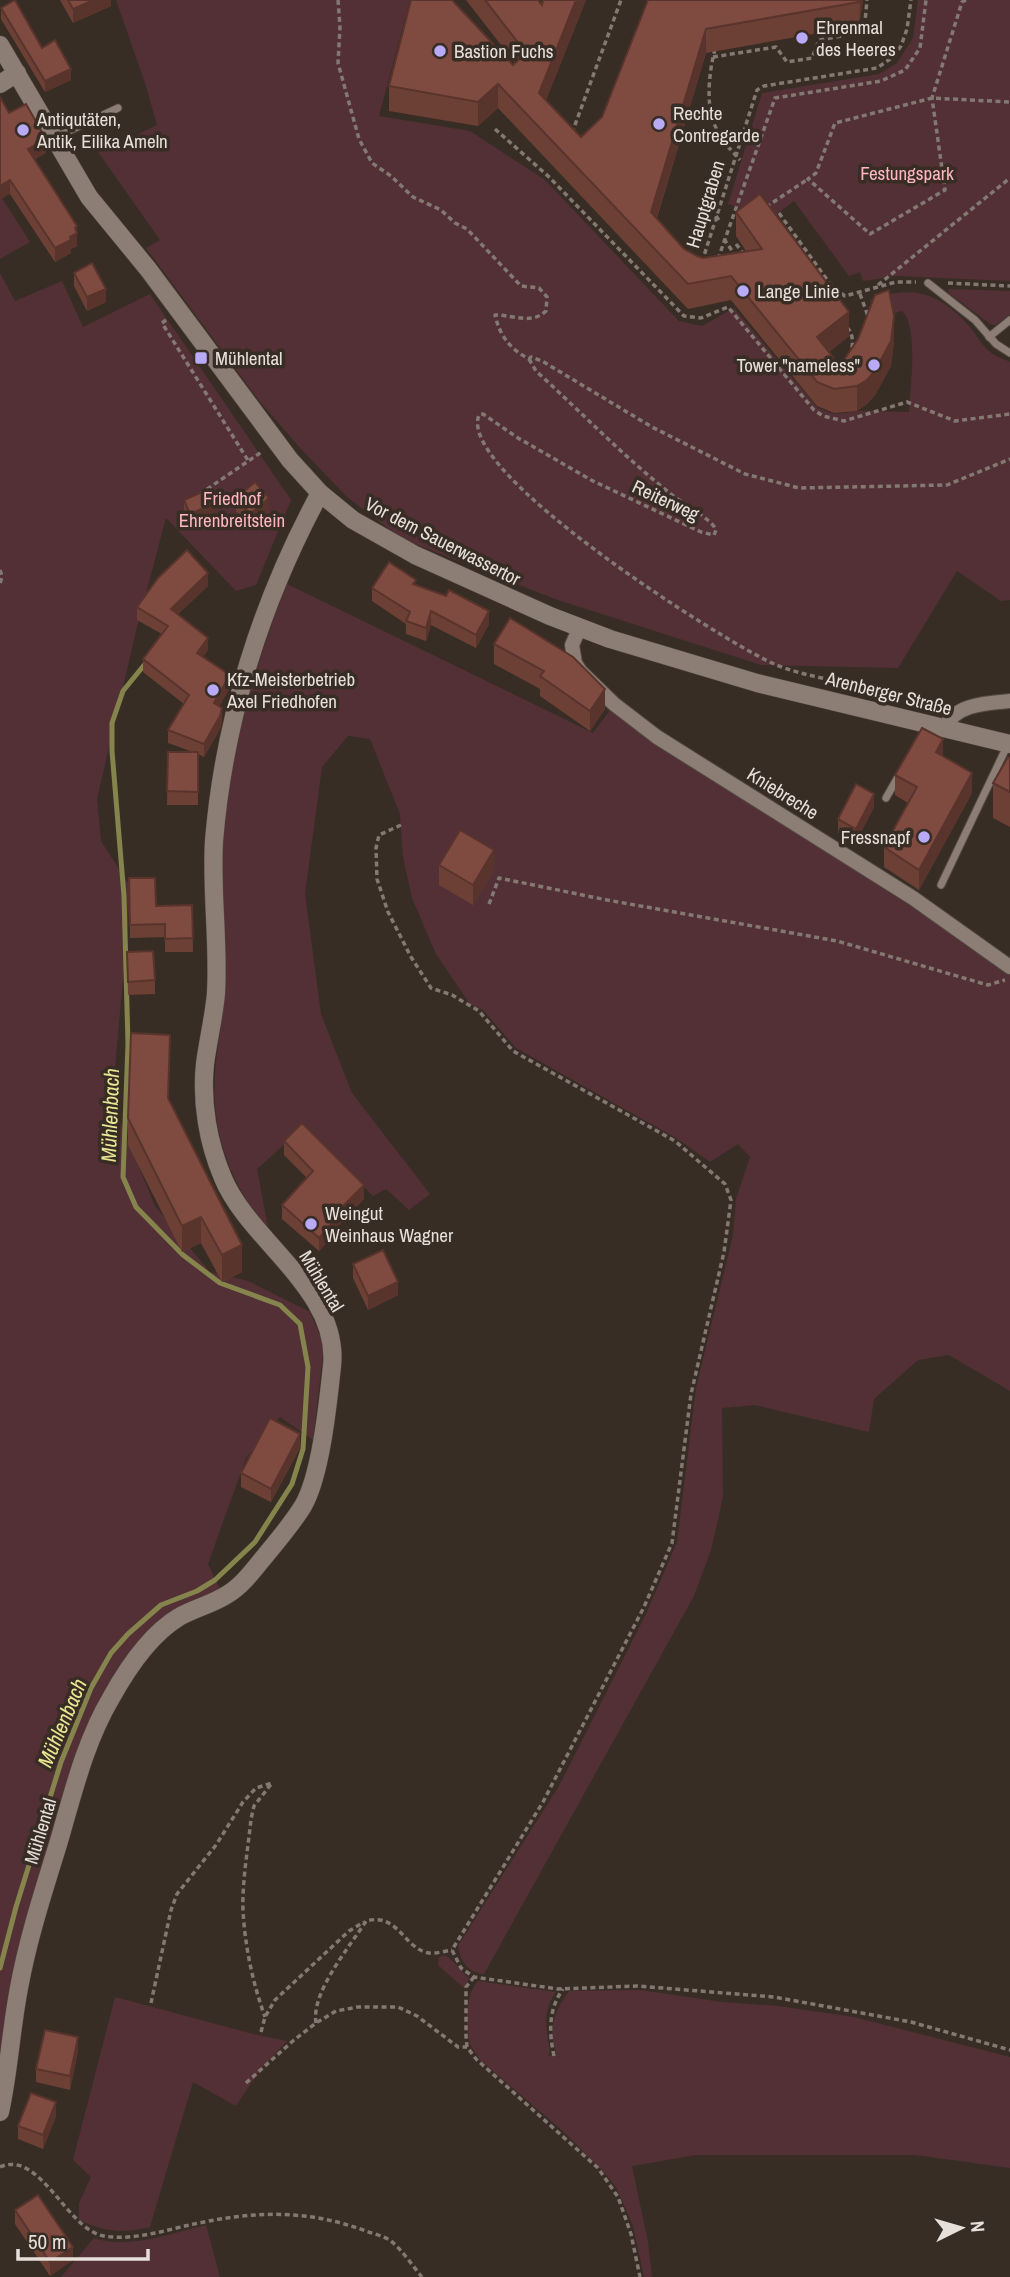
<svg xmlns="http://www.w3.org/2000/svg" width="1010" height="2277" viewBox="0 0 1010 2277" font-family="'Archivo Narrow',sans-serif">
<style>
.green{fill:#523036}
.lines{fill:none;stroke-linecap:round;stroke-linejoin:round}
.stream{stroke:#86844d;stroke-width:5}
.service-casing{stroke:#534a42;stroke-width:9}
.minor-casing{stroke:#534a42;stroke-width:16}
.tertiary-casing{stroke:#534a42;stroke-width:19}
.secondary-casing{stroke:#534a42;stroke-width:19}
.path{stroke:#837972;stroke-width:3.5;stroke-dasharray:5 3.5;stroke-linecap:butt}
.service{stroke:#8c7e75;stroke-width:7}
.minor{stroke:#8c7e75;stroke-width:14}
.tertiary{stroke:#8c7e75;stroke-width:18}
.secondary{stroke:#8c7e75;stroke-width:18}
.wall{fill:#6d4036}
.shaded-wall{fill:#59342c}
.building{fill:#7f4a3f;stroke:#59342c;stroke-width:2}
.poi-dot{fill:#b9aaf7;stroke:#382d24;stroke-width:2.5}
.labels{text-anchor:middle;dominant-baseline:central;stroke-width:7;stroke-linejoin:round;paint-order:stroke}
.poi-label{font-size:19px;fill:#e7dfda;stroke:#382d24;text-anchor:start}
.park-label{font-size:19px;fill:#fdb6c2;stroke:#382d24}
.street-label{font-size:19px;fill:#e7dfda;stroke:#382d24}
.water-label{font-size:21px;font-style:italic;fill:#eae794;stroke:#382d24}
</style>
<rect width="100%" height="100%" fill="#382d24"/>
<g class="green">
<path d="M 116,0 L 410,0 L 379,116 L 470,131 L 545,180 L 679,321 L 702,326 L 734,308 L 817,407 C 835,417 840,413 859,411 C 875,410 893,412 909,412 C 910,388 919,326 902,311 L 877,318 L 870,300 C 912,284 940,293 969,326 C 976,334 982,346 990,352 C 995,356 1004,359 1010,362 L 1010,600 L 1001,601 L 957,571 L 898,668 L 761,665 L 555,599 L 402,539 L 347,497 L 301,449 L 260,402 L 146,248 L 160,240 L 96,149 L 110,142 L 124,141 L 157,125 L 145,83 Z"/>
<path d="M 918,0 L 1010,0 L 1010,281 L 896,276 L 863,281 L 860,272 L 849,276 L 794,201 L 764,224 L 750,211 L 728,204 L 762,93 L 879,74 L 897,63 L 913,38 Z"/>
<path d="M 2,198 L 30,242 L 0,259 L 0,200 Z"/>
<path d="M 0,273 L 15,301 L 62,281 L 83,327 L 150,294 L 291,500 L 256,585 L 236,591 L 166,518 L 136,631 L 97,799 L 101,841 L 131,888 L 112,1102 L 155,1206 L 210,1272 L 248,1281 L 310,1312 L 324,1345 L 313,1440 L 280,1417 L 246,1458 L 208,1564 L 222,1593 L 130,1653 L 117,1669 L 99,1701 L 0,2080 Z"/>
<path d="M 948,289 L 1010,291 L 1010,315 L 995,325 L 990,324 L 949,293 Z"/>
<path d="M 287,584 L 593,733 L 613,706 L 770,816 L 912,906 L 1010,974 L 1010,1391 L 949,1355 L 918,1360 L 874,1399 L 869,1432 L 755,1405 L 722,1408 L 723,1497 L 711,1550 L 694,1596 L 484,1974 C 468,1973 460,1960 458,1946 L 559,1786 L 647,1612 L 677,1542 L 696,1388 L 733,1235 L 736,1199 L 750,1157 L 738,1144 L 710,1162 L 676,1138 L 516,1048 L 483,1010 L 470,1004 L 436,954 L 412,898 L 403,857 L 400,814 L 370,739 L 348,736 L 322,767 L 305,894 L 321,1014 L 352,1093 L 430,1194 L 409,1210 L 386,1189 L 373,1196 L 304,1127 L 257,1169 L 268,1227 C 230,1187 211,1130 215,1075 C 216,1051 222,1026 223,1001 C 225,953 220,905 221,857 C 224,769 254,666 287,584 Z"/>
<path d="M 444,1955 C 453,1958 461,1972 469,1978 L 464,1988 L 438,1965 L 439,1957 Z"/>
<path d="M 478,1981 L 556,1992 C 542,2011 546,2028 550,2051 L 548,2056 L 559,2054 L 556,2053 C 548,2027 554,2012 569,1991 L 640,1990 L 722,2002 L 778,2006 L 854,2017 L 1010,2057 L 1010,2168 L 915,2155 L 696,2155 L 632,2166 L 648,2242 L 652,2277 L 644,2277 L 633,2226 L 616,2187 L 604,2172 L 564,2132 L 479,2059 C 477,2054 472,2049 470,2044 C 465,2026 465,1995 478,1981 Z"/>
<path d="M 115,1997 L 253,2034 L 287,2041 L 259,2071 L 236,2106 L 193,2082 L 150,2227 C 121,2234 106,2232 79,2220 L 79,2203 L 91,2177 L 73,2160 Z"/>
<path d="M 206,2225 L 220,2277 L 61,2277 L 94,2238 C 129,2250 172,2233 206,2225 Z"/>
</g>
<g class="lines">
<path class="stream" d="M 0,1968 L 16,1907 L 61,1762 L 91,1688 L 111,1653 L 128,1634 L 161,1605 L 197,1591 L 215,1580 L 255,1542 L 292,1484 L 303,1449 L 308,1367 L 300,1324 L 280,1305 L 220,1283 L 183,1255 L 136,1207 L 123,1177 L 128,1044 L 124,896 L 112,751 L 112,723 L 123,691 L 145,664"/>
<g class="service-casing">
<g id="service">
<path d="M 56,137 L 118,108"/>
<path d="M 928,283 L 975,320 L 996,344 L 1010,353"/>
<path d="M 989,337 L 1010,320"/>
<path d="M 886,798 L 898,777"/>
<path d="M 941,885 L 1008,744"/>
</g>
</g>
<g class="minor-casing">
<g id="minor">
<path d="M 580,627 L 572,645 L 575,663 L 580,671 L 614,704 L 657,737 L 913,898 L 1010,967"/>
<path d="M 945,729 C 953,704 988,703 1010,701"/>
</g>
</g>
<g class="tertiary-casing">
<g id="tertiary">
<path d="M 0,84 L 17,73"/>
<path d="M 0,2112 C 9,2071 11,2029 19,1988 C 28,1938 44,1890 59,1841 C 73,1793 85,1742 111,1698 C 127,1669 149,1635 179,1617 C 195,1608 213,1604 228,1594 C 243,1585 254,1569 265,1556 C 278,1540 292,1524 303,1506 C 321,1475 328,1403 332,1366 C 340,1290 249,1241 223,1178 C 208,1143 201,1102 205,1064 C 208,1040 214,1017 216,993 C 219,942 211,892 214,841 C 224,719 262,600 320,493"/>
</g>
</g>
<g class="secondary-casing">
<path id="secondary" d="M 0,45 L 89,197 L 148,269 L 290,460 L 320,493 L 353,520 L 415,555 L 550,616 L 610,639 L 757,683 L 1010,744"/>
</g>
<g class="path">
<path d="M 338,0 L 340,27 L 338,63 L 359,139 L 372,163 L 391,176 L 413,197 L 441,210 L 455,223 L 467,229 L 521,286 L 539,288 L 547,297 L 546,311 C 531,325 514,315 495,315 C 500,336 510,349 529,359 L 531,357 L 542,361 L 652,427 L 745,474 L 799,488 L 947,485 L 1010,459"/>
<path d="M 966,0 L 962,2 L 932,98 L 945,190 L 870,234 L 808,179 L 816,173 L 835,123 L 932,98 L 1010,102"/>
<path d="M 715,49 C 709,72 705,106 716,128 C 721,140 732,151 740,160"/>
<path d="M 713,57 L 776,47 L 787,62 L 812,58 L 819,40 L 864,32 L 867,0"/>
<path d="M 495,129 L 548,176 L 684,316 L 701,318 L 728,307 L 814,410 L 823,416 L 844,421 L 907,402 L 955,421 L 1010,414"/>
<path d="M 572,133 L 621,0"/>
<path d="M 766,207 L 808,179"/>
<path d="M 779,213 L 833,288 L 845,296 L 896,282 L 916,282"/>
<path d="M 716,216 L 721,223"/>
<path d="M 724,239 L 735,255"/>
<path d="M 736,244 L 743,253"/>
<path d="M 718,259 L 775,98 L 881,81 L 905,70 L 920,48 L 926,0"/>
<path d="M 702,262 L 757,90 L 764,86 L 877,68 L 893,57 L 901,46 L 907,29 L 911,0"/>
<path d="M 948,283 L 1010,286"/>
<path d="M 878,285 L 1010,178"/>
<path d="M 860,294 L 868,316"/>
<path d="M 166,320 L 162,323 L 249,462"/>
<path d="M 847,327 C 854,336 853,343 851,353"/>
<path d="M 529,359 L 536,371 C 581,412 623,456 671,494 C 682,503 712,519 716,530 L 714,535 L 701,532 L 593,481 L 518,438 L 483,414 L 479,415 C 455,472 723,641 772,663 C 810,680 852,680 890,696"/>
<path d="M 200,494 L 263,451"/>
<path d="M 0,570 L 2,576 L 0,584"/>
<path d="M 911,701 L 945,706"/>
<path d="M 401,825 L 379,835 L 376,848 L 377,879 L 388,912 L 411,957 L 431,988 L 452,995 L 479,1011 L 513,1051 L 675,1141 L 725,1184 L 731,1200 L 724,1252 L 691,1394 L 672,1543 L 644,1607 L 543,1802 L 452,1950 L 461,1968 L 474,1977 L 558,1989 L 637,1986 L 774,1997 L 911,2022 L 1010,2050"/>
<path d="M 489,904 L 499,878 L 607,900 L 837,941 L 988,985 L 1005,980"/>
<path d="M 474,1977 L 466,1987 L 466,2036 L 467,2047 L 476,2059 L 598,2168 L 618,2197 L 631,2234 L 640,2277"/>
<path d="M 151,2003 L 171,1910 L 177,1894 L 216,1845 L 243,1802 L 256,1788 L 272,1783 L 254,1806 L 251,1819 C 248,1849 242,1881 243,1911 C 245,1947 253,1984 265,2017"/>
<path d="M 316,2023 C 311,1992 349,1948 366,1921 C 398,1912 404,1949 429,1953 C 435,1954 445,1951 452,1950"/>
<path d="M 261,2032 L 265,2017 L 275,2000 L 349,1931 L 364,1922"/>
<path d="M 554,2056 C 549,2032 548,2010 563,1989"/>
<path d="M 246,2083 L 294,2040 L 316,2023 L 336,2011 L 358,2007 L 398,2007 L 417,2016 L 458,2047 L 467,2047"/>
<path d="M 0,2167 C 40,2149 67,2230 104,2236 C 133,2241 166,2230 194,2224 C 255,2211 306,2209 366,2231 C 374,2234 384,2236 391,2241 C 402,2250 412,2265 422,2277"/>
</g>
<use href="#service" class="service"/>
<use href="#minor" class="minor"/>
<use href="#tertiary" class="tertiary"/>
<use href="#secondary" class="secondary"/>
</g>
<g class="wall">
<path d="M 60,0 L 111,0 L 111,6 L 73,23 Z"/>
<path d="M 466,0 L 538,0 L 542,5 L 543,0 L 586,0 L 546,100 L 581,137 L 602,117 L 648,0 L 863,0 L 859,26 L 706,53 L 657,218 L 684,249 L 697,256 L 703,258 L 746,251 L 736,236 L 736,212 L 849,336 L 829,352 L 840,366 L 894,341 L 891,366 L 875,395 L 867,404 L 857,411 L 834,413 L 817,406 L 731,300 L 688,309 L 498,108 L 478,126 L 389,111 L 389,86 L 513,65 L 515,63 Z"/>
<path d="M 1,8 L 42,48 L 71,80 L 45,92 L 1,19 Z"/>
<path d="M 9,113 L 46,153 L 35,159 L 77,231 L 77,246 L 71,249 L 71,253 L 55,262 L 10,194 Z"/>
<path d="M 74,273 L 106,302 L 87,311 L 74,286 Z"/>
<path d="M 236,498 L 269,512 L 250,528 L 236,511 Z"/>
<path d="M 184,500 L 215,517 L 190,528 L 184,514 Z"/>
<path d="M 208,586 L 178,614 L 208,650 L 203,657 L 230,688 L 219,706 L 222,721 L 220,729 L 204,757 L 198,754 L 198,805 L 167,805 L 168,752 L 193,752 L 168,743 L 168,730 L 184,704 L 143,672 L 143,659 L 162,634 L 137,620 L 137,607 Z"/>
<path d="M 372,588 L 489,624 L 476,648 L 431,625 L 426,641 L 406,634 L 406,624 L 372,601 Z"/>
<path d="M 510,618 L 605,709 L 590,731 L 540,696 L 540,689 L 494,664 L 494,644 Z"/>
<path d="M 943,756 L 972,793 L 919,890 L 884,867 L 884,847 L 908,803 L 895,795 L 895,775 Z"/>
<path d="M 1010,758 L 1010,827 L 993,818 L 993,783 Z"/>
<path d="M 874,807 L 856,842 L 838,833 L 838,819 Z"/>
<path d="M 439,865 L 494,870 L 473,905 L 439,885 Z"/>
<path d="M 129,878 L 156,906 L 192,905 L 193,952 L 165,952 L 165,937 L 130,938 Z"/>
<path d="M 127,952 L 155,980 L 155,994 L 128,995 Z"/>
<path d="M 170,1061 L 168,1099 L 242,1272 L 222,1282 L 201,1243 L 182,1252 L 128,1145 L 128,1118 Z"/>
<path d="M 284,1141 L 364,1199 L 339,1225 L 339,1229 L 319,1251 L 282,1219 L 282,1205 L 307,1178 L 284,1155 Z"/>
<path d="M 353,1264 L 398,1295 L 368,1310 L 353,1278 Z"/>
<path d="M 300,1448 L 271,1502 L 241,1487 L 241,1473 Z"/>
<path d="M 78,2051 L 70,2090 L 36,2082 L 36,2069 Z"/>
<path d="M 56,2116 L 43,2149 L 18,2139 L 18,2126 Z"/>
<path d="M 15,2210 L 73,2260 L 50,2276 L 15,2224 Z"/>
</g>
<g class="shaded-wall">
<path d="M 94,0 L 111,0 L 111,6 L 73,23 L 73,9 Z"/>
<path d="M 576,0 L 586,0 L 539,117 L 539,93 Z"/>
<path d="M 860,0 L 863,0 L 859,26 Z"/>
<path d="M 706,29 L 706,53 L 651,236 L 651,212 Z"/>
<path d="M 71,69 L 71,80 L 45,92 L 45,81 Z"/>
<path d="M 498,84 L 498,108 L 478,126 L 478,102 Z"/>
<path d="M 46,139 L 46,153 L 28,162 L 28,149 Z"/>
<path d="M 10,180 L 10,194 L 0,200 L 0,186 Z"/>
<path d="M 77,226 L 77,246 L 71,249 L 71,253 L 55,262 L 55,248 L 70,237 Z"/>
<path d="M 106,289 L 106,302 L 87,311 L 87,297 Z"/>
<path d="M 849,312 L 849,336 L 817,361 L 817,337 Z"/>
<path d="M 894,316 L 894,341 L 891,366 L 875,395 L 867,404 L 857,411 L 857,386 Z"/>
<path d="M 269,498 L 269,512 L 250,528 L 250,514 Z"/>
<path d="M 215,503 L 215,517 L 190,528 L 190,514 Z"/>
<path d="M 208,573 L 208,586 L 171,621 L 171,609 Z"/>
<path d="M 431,611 L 431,625 L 426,641 L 426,628 Z"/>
<path d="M 489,611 L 489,624 L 476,648 L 476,635 Z"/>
<path d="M 208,638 L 208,650 L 197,666 L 197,653 Z"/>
<path d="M 230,675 L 230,688 L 214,716 L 214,703 Z"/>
<path d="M 605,689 L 605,709 L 590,731 L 590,711 Z"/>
<path d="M 222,708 L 222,721 L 220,729 L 204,757 L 204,744 Z"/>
<path d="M 943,739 L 943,759 L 936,752 Z"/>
<path d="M 972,773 L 972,793 L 919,890 L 919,870 Z"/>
<path d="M 874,794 L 874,807 L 856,842 L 856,829 Z"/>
<path d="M 494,850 L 494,870 L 473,905 L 473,885 Z"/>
<path d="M 364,1185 L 364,1199 L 339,1225 L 339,1229 L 319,1251 L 319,1238 L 336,1213 Z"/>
<path d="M 201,1217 L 201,1243 L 182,1252 L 182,1226 Z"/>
<path d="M 242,1245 L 242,1272 L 222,1282 L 222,1255 Z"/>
<path d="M 398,1282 L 398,1295 L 368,1310 L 368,1296 Z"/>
<path d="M 300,1434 L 300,1448 L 271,1502 L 271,1489 Z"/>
<path d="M 78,2037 L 78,2051 L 70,2090 L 70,2076 Z"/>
<path d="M 56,2102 L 56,2116 L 43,2149 L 43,2135 Z"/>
<path d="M 73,2247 L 73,2260 L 50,2276 L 50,2262 Z"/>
</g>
<g class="building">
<path d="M 15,0 L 42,48 L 55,40 L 71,69 L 45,81 L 1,8 Z"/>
<path d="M 68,0 L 94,0 L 73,9 Z"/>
<path d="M 411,0 L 452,0 L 513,65 L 526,53 L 485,0 L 538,0 L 542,5 L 543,0 L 576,0 L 539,93 L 581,137 L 602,117 L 648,0 L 860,0 L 859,2 L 706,29 L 651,212 L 684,249 L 697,256 L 703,258 L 762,249 L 736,212 L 760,194 L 849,312 L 817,337 L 840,366 L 858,339 L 875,295 L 889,290 L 894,316 L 891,341 L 875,371 L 867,380 L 857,386 L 834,389 L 817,382 L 731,276 L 688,284 L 498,84 L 478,102 L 389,86 Z"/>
<path d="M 0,97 L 9,113 L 26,104 L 46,139 L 28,149 L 77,226 L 75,228 L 77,233 L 70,237 L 71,240 L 55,248 L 10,180 L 0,186 Z"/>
<path d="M 92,263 L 106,289 L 87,297 L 74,273 Z"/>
<path d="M 255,482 L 269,498 L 250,514 L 236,498 Z"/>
<path d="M 209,489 L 215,503 L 190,514 L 184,500 Z"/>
<path d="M 187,550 L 208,573 L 171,609 L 208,638 L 197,653 L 230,675 L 214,703 L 222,708 L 220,716 L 204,744 L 168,730 L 189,695 L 143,659 L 168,626 L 137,607 L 158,578 Z"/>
<path d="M 389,562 L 416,580 L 413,584 L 446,596 L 449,590 L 489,611 L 476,635 L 431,611 L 426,628 L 406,621 L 410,612 L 372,588 Z"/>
<path d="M 510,618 L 573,657 L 605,689 L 590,711 L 540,676 L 544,671 L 494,644 Z"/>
<path d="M 922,728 L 943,739 L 936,752 L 972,773 L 919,870 L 884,847 L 917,787 L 895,775 Z"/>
<path d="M 168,752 L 198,752 L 198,792 L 167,791 Z"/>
<path d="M 1008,757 L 1010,758 L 1010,792 L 993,783 Z"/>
<path d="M 856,784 L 874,794 L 856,829 L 838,819 Z"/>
<path d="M 460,830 L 494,850 L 473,885 L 439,865 Z"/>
<path d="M 129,878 L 155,878 L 156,906 L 192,905 L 193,938 L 165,939 L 165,924 L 130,925 Z"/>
<path d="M 153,951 L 155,980 L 128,982 L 127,952 Z"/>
<path d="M 131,1033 L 170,1035 L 168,1098 L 242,1245 L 222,1255 L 201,1217 L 182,1226 L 128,1118 Z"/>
<path d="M 302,1123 L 364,1185 L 336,1213 L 339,1215 L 319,1238 L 282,1205 L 313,1171 L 284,1141 Z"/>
<path d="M 383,1250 L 398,1282 L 368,1296 L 353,1264 Z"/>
<path d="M 270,1418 L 300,1434 L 271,1489 L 241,1473 Z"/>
<path d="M 45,2030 L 78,2037 L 70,2076 L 36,2069 Z"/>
<path d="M 31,2093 L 56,2102 L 43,2135 L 18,2126 Z"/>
<path d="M 38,2195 L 73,2247 L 50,2262 L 15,2210 Z"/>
</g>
<g class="poi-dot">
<circle cx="802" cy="38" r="7"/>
<circle cx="440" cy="51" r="7"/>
<circle cx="659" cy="124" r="7"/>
<circle cx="23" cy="130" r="7"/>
<circle cx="743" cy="291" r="7"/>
<rect x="194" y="351" width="14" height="14" rx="3.5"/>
<circle cx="874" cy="365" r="7"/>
<circle cx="213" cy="690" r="7"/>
<circle cx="924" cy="837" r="7"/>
<circle cx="311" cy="1224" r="7"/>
</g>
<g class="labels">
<g class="poi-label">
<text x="816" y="27">Ehrenmal<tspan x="816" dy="22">des Heeres</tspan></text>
<text x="454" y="51">Bastion Fuchs</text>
<text x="673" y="113">Rechte<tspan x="673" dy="22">Contregarde</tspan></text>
<text x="37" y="119">Antiqutäten,<tspan x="37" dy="22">Antik, Eilika Ameln</tspan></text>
<text x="757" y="291">Lange Linie</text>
<text x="215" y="358">Mühlental</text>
<text x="860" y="365" text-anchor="end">Tower "nameless"</text>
<text x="227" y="679">Kfz-Meisterbetrieb<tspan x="227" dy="22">Axel Friedhofen</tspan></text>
<text x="910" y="837" text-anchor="end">Fressnapf</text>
<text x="325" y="1213">Weingut<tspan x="325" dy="22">Weinhaus Wagner</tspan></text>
</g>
<g class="park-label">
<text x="907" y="173">Festungspark</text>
<text x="232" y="498">Friedhof<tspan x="232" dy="22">Ehrenbreitstein</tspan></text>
</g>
<g class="street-label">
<text transform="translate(705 204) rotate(-73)">Hauptgraben</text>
<text transform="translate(666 500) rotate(25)">Reiterweg</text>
<text transform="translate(443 541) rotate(27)">Vor dem Sauerwassertor</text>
<text transform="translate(889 693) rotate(14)">Arenberger Straße</text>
<text transform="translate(783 793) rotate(32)">Kniebreche</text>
<text transform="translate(322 1281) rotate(59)">Mühlental</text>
<text transform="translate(40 1831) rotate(-73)">Mühlental</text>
</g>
<g class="water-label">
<text transform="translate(110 1115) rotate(-88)">Mühlenbach</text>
<text transform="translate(62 1723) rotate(-67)">Mühlenbach</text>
</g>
</g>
<g transform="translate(961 2228) rotate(85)" stroke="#382d24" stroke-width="5" paint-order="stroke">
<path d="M0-5L12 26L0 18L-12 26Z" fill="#e7dfda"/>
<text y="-10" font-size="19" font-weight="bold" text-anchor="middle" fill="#e7dfda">N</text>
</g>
<path d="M18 2249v10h130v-10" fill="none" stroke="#e7dfda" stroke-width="3.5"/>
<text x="28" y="2249" font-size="21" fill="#e7dfda" stroke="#382d24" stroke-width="5" paint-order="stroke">50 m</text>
</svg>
